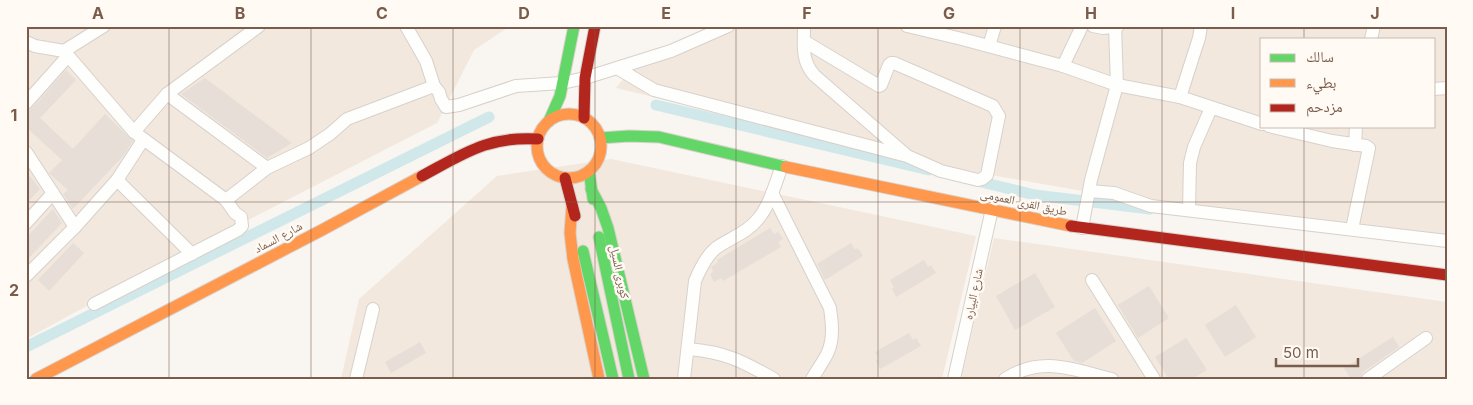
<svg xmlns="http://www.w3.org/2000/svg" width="1473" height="405" viewBox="0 0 1473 405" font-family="Inter,'Noto Naskh Arabic',sans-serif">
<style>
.residential{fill:#f2e8de;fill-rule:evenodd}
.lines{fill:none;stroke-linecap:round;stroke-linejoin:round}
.canal{stroke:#d0e8ea;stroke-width:11}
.building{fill:#e6ded7}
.street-casing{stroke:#d7d1cb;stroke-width:14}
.fast-casing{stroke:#d9d2cb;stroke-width:13}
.slow-casing{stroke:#d9d2cb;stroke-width:13}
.jam-casing{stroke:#d9d2cb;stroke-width:13}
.street{stroke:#fefefd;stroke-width:12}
.fast{stroke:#63d668;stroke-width:11}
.slow{stroke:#ff974d;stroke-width:11}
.jam{stroke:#b3261e;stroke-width:11}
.grid{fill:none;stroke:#7a5c4d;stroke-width:1;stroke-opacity:0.55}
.labels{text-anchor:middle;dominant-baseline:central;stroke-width:5;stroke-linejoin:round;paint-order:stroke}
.street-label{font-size:12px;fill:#7a5c4d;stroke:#fffaf3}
.neatline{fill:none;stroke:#7a5c4d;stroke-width:2}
.grid-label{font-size:16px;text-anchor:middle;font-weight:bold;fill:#7a5c4d}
</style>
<rect width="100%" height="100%" fill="#f9f5f0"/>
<g class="residential">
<path d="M 26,26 L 510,26 L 474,50 L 437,123 L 190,250 L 26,339 Z"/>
<path d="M 725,26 L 1447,26 L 1447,235 L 1150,203 L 941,166 L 616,88 L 634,66 ZM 1262,39 L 1434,39 L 1434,126 L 1262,126 Z"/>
<path d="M 611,159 L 976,236 L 942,379 L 341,379 L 359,299 L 497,176 Z"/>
<path d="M 994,238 L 1447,302 L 1447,379 L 961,379 Z"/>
</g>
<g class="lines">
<g class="canal">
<path d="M 656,105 L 929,170"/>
<path d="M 973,180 L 1035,195 L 1150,209"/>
<path d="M 26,347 L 489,117"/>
</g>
</g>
<g class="building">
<path d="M 66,70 L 76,80 L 40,118 L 73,149 L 105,114 L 133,141 L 123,156 L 73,209 L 63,194 L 68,190 L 49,173 L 62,160 L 26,127 L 26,112 L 32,108 Z"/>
<path d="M 205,78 L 292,143 L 267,158 L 181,94 Z"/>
<path d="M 30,176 L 40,189 L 26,204 L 26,181 Z"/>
<path d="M 53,209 L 62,223 L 26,261 L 26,238 Z"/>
<path d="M 770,228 L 774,234 L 778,232 L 783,239 L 778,242 L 781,247 L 723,281 L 721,278 L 714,282 L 710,274 L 713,272 L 711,267 L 718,262 L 717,260 Z"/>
<path d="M 73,243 L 84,253 L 49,291 L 38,280 Z"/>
<path d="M 851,243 L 855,250 L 858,248 L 863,256 L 825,280 L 817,264 Z"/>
<path d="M 924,260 L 928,267 L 931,265 L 936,273 L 896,297 L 892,289 L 894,287 L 890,280 Z"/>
<path d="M 1035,273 L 1055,307 L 1015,330 L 996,296 Z"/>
<path d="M 1149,286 L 1169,318 L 1138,338 L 1118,305 Z"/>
<path d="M 1236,305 L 1256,337 L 1225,357 L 1205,325 Z"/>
<path d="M 1095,308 L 1116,341 L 1082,363 L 1074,361 L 1056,333 Z"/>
<path d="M 909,333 L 913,340 L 916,338 L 921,346 L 880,369 L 876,361 L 879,359 L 875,352 Z"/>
<path d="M 1393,337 L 1399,347 L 1363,372 L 1360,378 L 1351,379 L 1344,368 Z"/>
<path d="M 1186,338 L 1207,370 L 1192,379 L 1169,379 L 1155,357 Z"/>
<path d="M 420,342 L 426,353 L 391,373 L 385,362 Z"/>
</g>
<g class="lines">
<g class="street-casing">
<g id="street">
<path d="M 406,26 L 426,61 L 434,86 L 439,92 L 441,99 L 446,107 L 459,105 L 516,86 L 562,83 L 585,78 L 671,51 L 728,26"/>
<path d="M 804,26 C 804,45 801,60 814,75 L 905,154"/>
<path d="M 907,26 L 962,39 L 1063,66 L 1117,85 L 1180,97 L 1262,124"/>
<path d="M 1093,26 L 1103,28 L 1118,26"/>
<path d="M 1371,39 L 1374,26"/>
<path d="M 26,42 L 35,46 L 64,51 L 134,132 L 226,200 L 235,213 L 241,217 L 242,226 L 238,230 L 94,304"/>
<path d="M 989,46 L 995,26"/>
<path d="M 64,51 L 104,26"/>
<path d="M 1063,66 L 1082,26"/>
<path d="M 617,68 L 654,90 L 907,156 L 941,171 L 978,180 L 982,179 L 987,175 L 999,116 L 993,106 L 894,63 L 891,63 L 889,65 L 881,85 L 879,86 L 804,41"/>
<path d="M 1434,89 L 1447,88"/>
<path d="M 167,94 L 267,168"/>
<path d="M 1180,97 L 1199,38 L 1201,26"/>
<path d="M 26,103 L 68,56"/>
<path d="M 1269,126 L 1332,141 L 1366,146 L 1369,148 L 1352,229"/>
<path d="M 134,132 L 167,94 L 259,26"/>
<path d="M 1355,145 L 1356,126"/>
<path d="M 26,152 L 75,227"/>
<path d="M 117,180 L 192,254"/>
<path d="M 1089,191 L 1114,193 L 1151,206 L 1447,241"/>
<path d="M 772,193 L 830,308 C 832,322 834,338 828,352 C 824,361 817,370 812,379"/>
<path d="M 226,200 L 267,168 L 309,148 L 330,134 L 347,119 L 434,86"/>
<path d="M 1189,210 L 1190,163 L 1194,147 L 1211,108"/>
<path d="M 26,223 L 53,193"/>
<path d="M 1082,228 L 1091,180 L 1117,85 L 1115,26"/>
<path d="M 26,276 L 75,227 L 117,180 L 143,140"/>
<path d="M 1092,280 L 1154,379"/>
<path d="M 688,349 C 725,352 742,361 774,379"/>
<path d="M 356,379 L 373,309"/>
<path d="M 684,379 L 695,281 C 700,269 706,256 716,248 C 730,238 747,233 758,219 C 770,205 775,184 782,166"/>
<path d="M 954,379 L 992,209"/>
<path d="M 1005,379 C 1042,355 1074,370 1112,379"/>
<path d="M 1368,379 L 1426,338"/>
</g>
</g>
<g class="fast-casing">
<g id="fast">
<path d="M 549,121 L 560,96 L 574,26"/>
<path d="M 600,138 L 629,136 L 659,137 L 786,167"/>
<path d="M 589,171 L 593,199"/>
<path d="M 591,189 L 601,208 L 608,228 L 644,379"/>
<path d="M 599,237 L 629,379"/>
<path d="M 583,251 L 613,379"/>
</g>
</g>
<g class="slow-casing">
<g id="slow">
<circle cx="569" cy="146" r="32"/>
<path d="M 786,167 L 1071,226"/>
<path d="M 572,205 L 570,233 L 573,259 L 599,379"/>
<path d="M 36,379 L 322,230 L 422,176"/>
</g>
</g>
<g class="jam-casing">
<g id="jam">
<path d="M 584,118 L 585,78 L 595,26"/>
<path d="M 422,176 C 465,153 488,136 538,139"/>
<path d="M 565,178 L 575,216"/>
<path d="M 1071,226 L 1447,275"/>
</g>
</g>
<use href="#street" class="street"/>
<use href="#fast" class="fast"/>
<use href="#slow" class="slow"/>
<use href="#jam" class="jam"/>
</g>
<path class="grid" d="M 169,26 L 169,379M 311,26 L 311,379M 453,26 L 453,379M 595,26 L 595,379M 736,26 L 736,379M 878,26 L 878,379M 1020,26 L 1020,379M 1162,26 L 1162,379M 1304,26 L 1304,39M 1304,126 L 1304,379M 26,202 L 1447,202"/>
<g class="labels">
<g class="street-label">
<text transform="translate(1024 202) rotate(12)">طريق القرى العمومى</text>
<text transform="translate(278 237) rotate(-28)">شارع السماد</text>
<text transform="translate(620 272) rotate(78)">كوبرى السيل</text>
<text transform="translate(973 294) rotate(-78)">شارع البياره</text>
</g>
</g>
<rect width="1473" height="405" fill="none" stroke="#fffaf3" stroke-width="55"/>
<rect x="1260" y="38" width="175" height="90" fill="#fffaf3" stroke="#cabbb1"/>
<rect x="1270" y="54" width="25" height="8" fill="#63d668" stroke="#cabbb1"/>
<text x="1306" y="62" font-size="15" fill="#7a5c4d">سالك</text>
<rect x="1270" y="79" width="25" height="8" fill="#ff974d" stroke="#cabbb1"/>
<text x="1306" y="88" font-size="15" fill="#7a5c4d">بطيء</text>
<rect x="1270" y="104" width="25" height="8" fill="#b3261e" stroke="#cabbb1"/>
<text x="1306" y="112" font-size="15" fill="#7a5c4d">مزدحم</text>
<path d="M1276 358v8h82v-8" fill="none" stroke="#7a5c4d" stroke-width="2.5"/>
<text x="1283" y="358" font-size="15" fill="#7a5c4d" stroke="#fffaf3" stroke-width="4" paint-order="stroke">50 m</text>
<rect x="28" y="28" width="1418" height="350" class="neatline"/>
<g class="grid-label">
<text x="98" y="19">A</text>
<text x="240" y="19">B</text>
<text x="382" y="19">C</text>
<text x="524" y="19">D</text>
<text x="666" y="19">E</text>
<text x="807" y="19">F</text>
<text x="949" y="19">G</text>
<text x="1091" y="19">H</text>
<text x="1233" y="19">I</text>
<text x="1375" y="19">J</text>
<text x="14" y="121">1</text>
<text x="14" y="296">2</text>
</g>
</svg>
